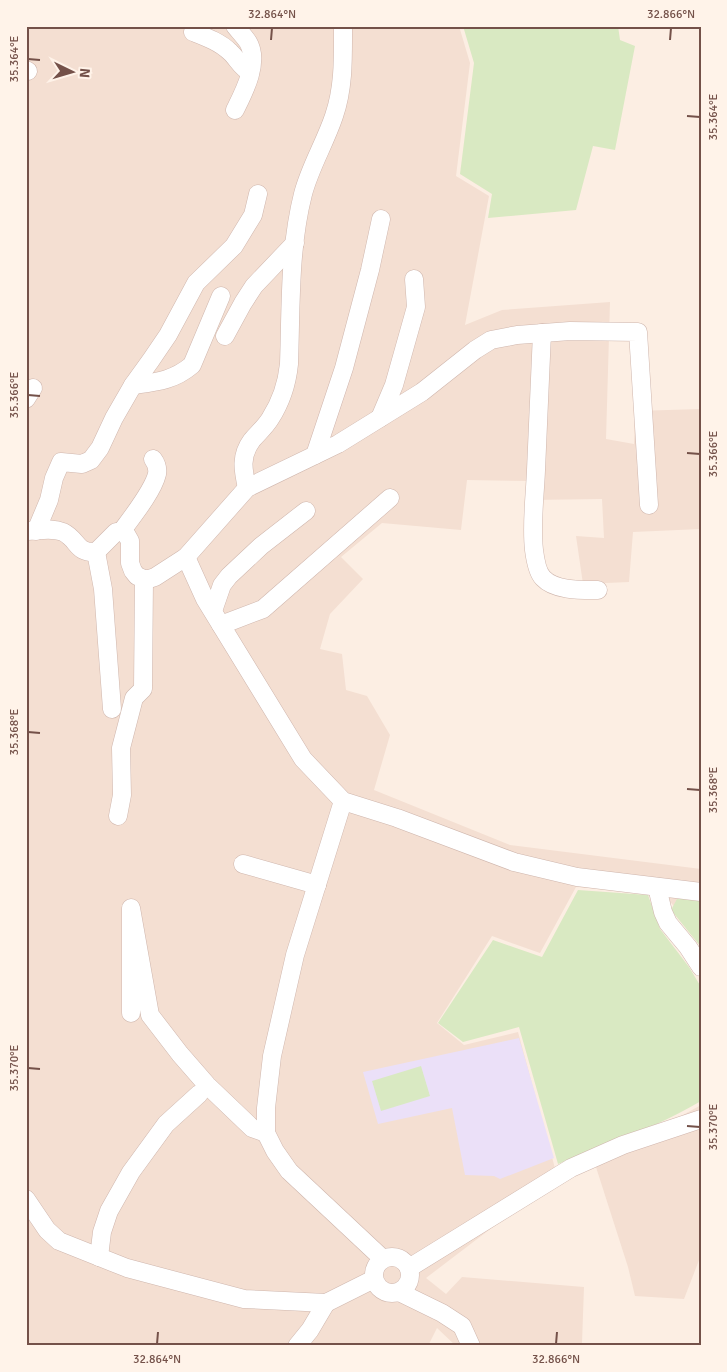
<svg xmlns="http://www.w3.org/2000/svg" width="727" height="1372" viewBox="0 0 727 1372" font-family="Signika,sans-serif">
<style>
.residential{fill:#f4dfd2}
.education{fill:#ebe0f8}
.green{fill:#d9e9c2}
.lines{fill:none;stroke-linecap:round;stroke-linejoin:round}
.minor-casing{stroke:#cfb6ad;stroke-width:19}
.minor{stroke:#fff;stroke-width:18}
.ticks{fill:none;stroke:#745149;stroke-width:2}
.neatline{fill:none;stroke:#745149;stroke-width:2}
.ticks-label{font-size:12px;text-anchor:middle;fill:#745149}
</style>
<rect width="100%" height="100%" fill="#fceee3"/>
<g class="residential">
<path d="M 26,26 L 459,26 L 470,63 L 456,176 L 489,196 L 465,325 L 502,310 L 610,302 L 606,439 L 634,444 L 635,411 L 701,409 L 701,529 L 633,532 L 629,582 L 583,584 L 576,536 L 604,538 L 602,499 L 530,500 L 531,481 L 467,480 L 461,530 L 382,523 L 341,557 L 363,579 L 330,614 L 320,649 L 342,654 L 346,690 L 367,696 L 390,735 L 374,790 L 510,845 L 701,869 L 701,939 L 663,893 L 576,887 L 540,953 L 492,936 L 437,1023 L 464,1045 L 518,1032 L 559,1183 L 514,1211 L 426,1278 L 446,1294 L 462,1277 L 584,1287 L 582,1343 L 636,1346 L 456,1346 L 437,1328 L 428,1346 L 26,1346 Z"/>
<path d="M 701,1105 L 701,1255 L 684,1299 L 635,1296 L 628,1267 L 595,1164 Z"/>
</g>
<path class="education" d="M 519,1038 L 554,1158 L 500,1179 L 494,1176 L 465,1175 L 452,1108 L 378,1124 L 363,1072 Z"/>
<g class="green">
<path d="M 463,26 L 618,26 L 620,40 L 635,46 L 615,150 L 593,146 L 576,210 L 488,218 L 492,194 L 460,174 L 474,63 Z"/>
<path d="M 578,890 L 648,895 L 660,929 L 689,967 L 701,987 L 701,1101 C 672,1118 640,1132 609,1144 C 592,1151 575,1157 558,1164 L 519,1027 L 463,1042 L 438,1023 L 493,940 L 542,957 Z"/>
<path d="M 691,898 L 701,899 L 701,947 L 671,910 L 677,899 Z"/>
<path d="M 421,1066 L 430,1096 L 381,1111 L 372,1081 Z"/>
</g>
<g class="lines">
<g class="minor-casing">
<g id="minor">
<path d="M 193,32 C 206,37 220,42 230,52 C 237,58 241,68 250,72"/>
<path d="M 26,70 L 28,71"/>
<path d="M 235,110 C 244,92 260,62 248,42 C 244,36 239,31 235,26"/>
<path d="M 542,333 C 540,379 538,424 536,470 C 535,496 531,524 534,550 C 535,558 537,572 543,578 C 555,591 582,590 598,590"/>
<path d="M 225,336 L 243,303 L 254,286 L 295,243"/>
<path d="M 133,385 C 156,382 173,381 192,365 L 221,296"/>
<path d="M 26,399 L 33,388"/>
<path d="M 380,418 L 394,385 L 416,307 L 414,279"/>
<path d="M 315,455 L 344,368 L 370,270 L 381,219"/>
<path d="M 247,488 C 243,470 240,456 252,440 C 258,433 265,427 270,419 C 281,402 287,384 289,364 C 291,308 289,249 303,194 C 310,167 325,143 334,116 C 344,87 343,57 343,26"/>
<path d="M 26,531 C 39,531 51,527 63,532 C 79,540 75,553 96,552 L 116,532 L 121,532 L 126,534 L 130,541 L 130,563 L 133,571 L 137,576 L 144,579 L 149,579 L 155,577 L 186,557 L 247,488 L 338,444 L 422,392 L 475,350 L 491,340 L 517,335 L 570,331 L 638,332 L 649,505"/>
<path d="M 36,531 L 49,500 L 54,478 L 61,462 L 82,464 L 91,460 L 100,448 L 114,418 L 133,385 L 151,360 L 168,335 L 196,283 L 234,246 L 253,215 L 258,194"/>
<path d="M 121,532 C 132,517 153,491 157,474 C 158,468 156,463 153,459"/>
<path d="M 96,552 L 103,589 L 112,709"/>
<path d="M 186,557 L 205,599 L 303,759 L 343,801 L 397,818 L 514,862 L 577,877 L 701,892"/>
<path d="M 213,611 L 222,585 L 229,576 L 261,546 L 306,511"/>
<path d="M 221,625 L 263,609 L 390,498"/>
<path d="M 343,801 L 295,955 L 272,1056 L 266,1108 L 266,1133 L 275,1151 L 289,1171 L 383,1259"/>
<path d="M 118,816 L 122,795 L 121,748 L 134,698 L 143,689 L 144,579"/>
<path d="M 243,864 L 317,885"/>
<path d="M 657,887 L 663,912 L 668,923 L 688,947 L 701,967"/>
<path d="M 131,1013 L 131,908 L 150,1015 L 180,1054 L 207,1085 L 252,1128 L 266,1133"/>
<path d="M 26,1199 L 47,1230 L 59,1241 L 127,1268 L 244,1299 L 326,1303 L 374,1279"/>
<circle cx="392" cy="1275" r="18"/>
<path d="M 99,1257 L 102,1232 L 109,1211 L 131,1172 L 166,1124 L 199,1094"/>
<path d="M 409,1268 L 571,1168 L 623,1145 L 701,1119"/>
<path d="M 399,1292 L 442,1313 L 462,1326 L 471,1346"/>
<path d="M 297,1346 L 310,1330 L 326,1303"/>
</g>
</g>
<use href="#minor" class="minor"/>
</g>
<path class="ticks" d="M 271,40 L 272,28M 670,40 L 671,28M 28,59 L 40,60M 687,116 L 700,117M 28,395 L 40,396M 687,453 L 700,454M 28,732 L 40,733M 687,789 L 700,790M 28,1068 L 40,1069M 687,1126 L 700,1127M 157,1344 L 158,1332M 556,1344 L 557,1332"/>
<rect width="727" height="1372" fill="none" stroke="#fff3e9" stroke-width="55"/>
<g transform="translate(72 72) rotate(95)" stroke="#fff3e9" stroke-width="4" paint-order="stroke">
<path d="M0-4L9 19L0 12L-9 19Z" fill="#745149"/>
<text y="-8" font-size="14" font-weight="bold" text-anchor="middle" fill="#745149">N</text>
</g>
<rect x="28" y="28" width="672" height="1316" class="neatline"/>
<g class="ticks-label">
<text x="272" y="18">32.864°N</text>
<text x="671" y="18">32.866°N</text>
<text transform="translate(14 59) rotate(-90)" y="4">35.364°E</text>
<text transform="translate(713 117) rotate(-90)" y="4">35.364°E</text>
<text transform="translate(14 395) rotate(-90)" y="4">35.366°E</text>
<text transform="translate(713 454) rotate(-90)" y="4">35.366°E</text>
<text transform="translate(14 732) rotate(-90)" y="4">35.368°E</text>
<text transform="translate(713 790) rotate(-90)" y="4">35.368°E</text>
<text transform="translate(14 1068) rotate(-90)" y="4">35.370°E</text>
<text transform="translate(713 1127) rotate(-90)" y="4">35.370°E</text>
<text x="157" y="1363">32.864°N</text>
<text x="556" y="1363">32.866°N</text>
</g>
</svg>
